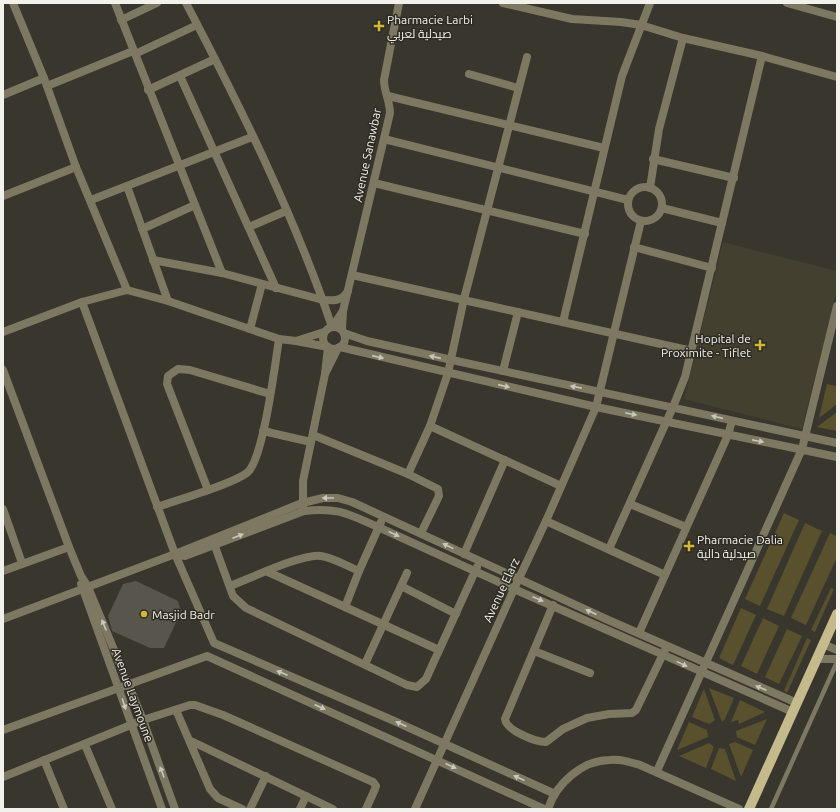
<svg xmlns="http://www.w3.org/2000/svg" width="840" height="812" viewBox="0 0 840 812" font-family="Ubuntu,Cairo,sans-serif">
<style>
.built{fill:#434030}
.green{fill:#59512e}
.building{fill:#57554c}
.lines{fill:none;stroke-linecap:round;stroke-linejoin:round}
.service{stroke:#7d7862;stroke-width:4.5}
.minor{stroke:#7d7862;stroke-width:8}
.tertiary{stroke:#7d7862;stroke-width:8}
.primary{stroke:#c4ba8b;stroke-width:10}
.oneway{fill:#c9c7bb}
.poi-dot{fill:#d1b736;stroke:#2e2c23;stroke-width:1.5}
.labels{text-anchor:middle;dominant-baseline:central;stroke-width:3;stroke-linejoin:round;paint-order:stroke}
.poi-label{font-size:12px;fill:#f2f1eb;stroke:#2e2c23;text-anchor:start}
.street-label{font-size:12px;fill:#f2f1eb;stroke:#2e2c23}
</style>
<rect width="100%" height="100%" fill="#38362d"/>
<path class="built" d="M 723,242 L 837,271 L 837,290 L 802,429 L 684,399 Z"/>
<g class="green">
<path d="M 827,384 L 836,386 L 837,404 L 819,418 Z"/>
<path d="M 837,412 L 837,431 L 817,427 Z"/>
<path d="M 784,513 L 799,520 L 760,606 L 745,599 Z"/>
<path d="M 805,523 L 822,531 L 784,616 L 767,609 Z"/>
<path d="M 830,533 L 837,536 L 837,557 L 806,625 L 791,618 Z"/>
<path d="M 831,588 L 834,589 L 815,632 L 811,630 Z"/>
<path d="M 741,608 L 756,615 L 733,665 L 719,658 Z"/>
<path d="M 763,618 L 779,626 L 757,674 L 741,666 Z"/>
<path d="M 787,629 L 802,636 L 779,684 L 765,677 Z"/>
<path d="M 807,638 L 811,640 L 787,693 L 784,691 Z"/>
<path d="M 709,688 L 734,698 L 725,719 L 722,722 Z"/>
<path d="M 704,689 L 715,720 L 709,724 L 692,717 Z"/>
<path d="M 740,700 L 765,712 L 739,724 L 738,720 L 731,722 Z"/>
<path d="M 767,719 L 755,745 L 737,737 L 736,731 Z"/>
<path d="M 689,722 L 707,730 L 708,737 L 677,750 Z"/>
<path d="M 735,742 L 753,750 L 741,777 L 729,744 Z"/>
<path d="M 709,743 L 714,747 L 706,768 L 679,756 Z"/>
<path d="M 719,748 L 725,749 L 736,781 L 711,769 Z"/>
</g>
<path class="building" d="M 136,581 L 178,601 L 181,612 L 164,648 L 150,648 L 112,631 L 108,616 L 123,584 Z"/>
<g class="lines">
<path class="service" d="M 771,809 L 837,662"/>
<g class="minor">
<path d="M 13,3 L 44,78 L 76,167 L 127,290"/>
<path d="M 115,3 L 222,273"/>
<path d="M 186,3 C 240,106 295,217 332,327"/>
<path d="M 503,3 L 572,19 L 621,22 L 641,25 L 683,38 L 762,56 L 837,77"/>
<path d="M 787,3 L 837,17"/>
<path d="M 121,20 L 157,3"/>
<path d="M 135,54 L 197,25"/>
<path d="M 469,74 L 518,88"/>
<path d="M 180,76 L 276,288"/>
<path d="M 47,86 L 133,51"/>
<path d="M 148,90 L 215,59"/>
<path d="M 3,95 L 44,78"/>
<path d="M 388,96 L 604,148"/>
<path d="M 384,139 L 628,200"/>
<path d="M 653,159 L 734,178"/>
<path d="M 374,183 L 585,234"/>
<path d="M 127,186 L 168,301"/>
<circle cx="645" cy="204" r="17"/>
<path d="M 650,188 L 659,129 L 683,38"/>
<path d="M 3,196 L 76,167"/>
<path d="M 91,200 L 252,137"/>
<path d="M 662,208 L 722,223"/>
<path d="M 249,227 L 286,211"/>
<path d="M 142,229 L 195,205"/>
<path d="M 634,247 L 712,268"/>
<path d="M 153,260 L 222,273 L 323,300"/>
<path d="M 352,275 L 692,351"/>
<path d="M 82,302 L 175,554 L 214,643 L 392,720 L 555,794"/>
<path d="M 563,322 L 622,76 L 650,3"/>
<path d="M 250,329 L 262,284"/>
<path d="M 3,332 L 82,302 L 127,290 L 168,301 L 279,339 L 296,341"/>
<path d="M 324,332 L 296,341 L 328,347 L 325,374 L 338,348"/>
<path d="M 3,370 L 69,547 L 81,576 L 88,587 L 143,720 L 175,809"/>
<path d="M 503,371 L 518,312"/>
<path d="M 430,426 L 561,486"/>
<path d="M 263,431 L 311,442"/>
<path d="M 313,435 L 408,474 L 438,489 L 439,496 L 421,533"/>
<path d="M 408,474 L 430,426 L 448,373 L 464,299 L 527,57"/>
<path d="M 208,490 L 167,384 L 168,376 L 178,369 L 190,370 L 270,394"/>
<path d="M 630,504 L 686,527"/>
<path d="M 157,507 C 177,500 234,484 248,472 C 264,456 275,364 279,339"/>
<path d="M 303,507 L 303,481 L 325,374"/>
<path d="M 3,509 L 22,563"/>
<path d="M 546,521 L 665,575"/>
<path d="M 213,541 L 233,596 L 246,608 L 407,685 L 417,687 L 426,679 L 477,567"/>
<path d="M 609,549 L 673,407 L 685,377 L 762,56"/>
<path d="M 175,554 L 185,556 L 304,511 C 338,507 348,514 378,527 L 514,589 L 793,712"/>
<path d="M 464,554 L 505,460"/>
<path d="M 3,571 L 69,547"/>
<path d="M 268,572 L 345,607 L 359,571"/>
<path d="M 81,584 L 162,809"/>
<path d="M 230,586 C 249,579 303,553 321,556 C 334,558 347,566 359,571 L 381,522"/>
<path d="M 401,586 L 456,614"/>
<path d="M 553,605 L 505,719 C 506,730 535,742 546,742 L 563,729 L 587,718 L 609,714 L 632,713 L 636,710 L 665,650"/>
<path d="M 345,607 L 439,650"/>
<path d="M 3,619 L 175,554 L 302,503 L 323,498 L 338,498 L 352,502 L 606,619 L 797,703"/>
<path d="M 639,633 L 728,435 L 732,421"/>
<path d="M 823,644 L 837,650"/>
<path d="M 534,651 L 590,673"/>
<path d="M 817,659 L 837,659"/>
<path d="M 365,664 L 407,573"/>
<path d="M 176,710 L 210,789 L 218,798 L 242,809"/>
<path d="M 3,730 L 207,656 L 544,809"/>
<path d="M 191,741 L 333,809"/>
<path d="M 85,745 L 112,809"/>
<path d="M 44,760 L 64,809"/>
<path d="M 657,771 L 802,449 L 837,306"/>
<path d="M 3,777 L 143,720 L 190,705 L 195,705 L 223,715 L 373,782 L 376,786 L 375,789 L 366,809"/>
<path d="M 250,809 L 266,776"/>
<path d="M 300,809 L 306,796"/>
<path d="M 415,809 L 514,589 L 546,521 L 596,407 L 641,221"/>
<path d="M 548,809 C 556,784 582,760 610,760 C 621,759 630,762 640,765 L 739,809"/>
</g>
<g class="tertiary">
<path d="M 323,300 C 334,301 342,301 348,291"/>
<path d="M 343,311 L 390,113 C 390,101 384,92 384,80 L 399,3"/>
<path d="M 333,326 L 343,311 L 342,330"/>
<circle cx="334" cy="338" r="11"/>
<path d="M 344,333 L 367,341 L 452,360 L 837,443"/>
<path d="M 340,347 L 596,407 L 837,457"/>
</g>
<path class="primary" d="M 749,809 L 837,614"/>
</g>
<defs><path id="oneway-solid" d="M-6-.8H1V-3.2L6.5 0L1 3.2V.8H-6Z"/></defs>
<g class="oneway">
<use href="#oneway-solid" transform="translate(378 357) rotate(13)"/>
<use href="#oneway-solid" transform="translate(435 357) rotate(-167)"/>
<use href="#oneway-solid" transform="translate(504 386) rotate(13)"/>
<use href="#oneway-solid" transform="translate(576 387) rotate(-168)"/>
<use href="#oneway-solid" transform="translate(631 414) rotate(12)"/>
<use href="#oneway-solid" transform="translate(717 417) rotate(-167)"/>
<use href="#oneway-solid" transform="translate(758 441) rotate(11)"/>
<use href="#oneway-solid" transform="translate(328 498) rotate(-180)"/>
<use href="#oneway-solid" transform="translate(394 534) rotate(25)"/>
<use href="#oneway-solid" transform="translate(238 536) rotate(-21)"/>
<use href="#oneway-solid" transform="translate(448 546) rotate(-154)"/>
<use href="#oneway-solid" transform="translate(538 599) rotate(22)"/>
<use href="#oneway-solid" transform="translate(591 612) rotate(-155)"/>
<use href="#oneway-solid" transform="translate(104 625) rotate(-112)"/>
<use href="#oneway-solid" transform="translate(682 664) rotate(26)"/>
<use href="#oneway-solid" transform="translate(282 673) rotate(-157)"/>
<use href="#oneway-solid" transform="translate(761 688) rotate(-157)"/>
<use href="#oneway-solid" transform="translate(124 704) rotate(72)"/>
<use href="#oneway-solid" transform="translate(320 707) rotate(24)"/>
<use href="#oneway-solid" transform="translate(401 724) rotate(-155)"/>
<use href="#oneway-solid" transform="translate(451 766) rotate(25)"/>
<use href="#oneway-solid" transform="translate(162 772) rotate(-110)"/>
<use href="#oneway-solid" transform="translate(519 778) rotate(-156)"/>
</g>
<g class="poi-dot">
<path d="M377 20h4v4h4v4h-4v4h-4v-4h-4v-4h4z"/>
<path d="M758 339h4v4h4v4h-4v4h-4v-4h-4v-4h4z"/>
<path d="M687 540h4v4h4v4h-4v4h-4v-4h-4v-4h4z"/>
<circle cx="144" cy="614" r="4"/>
</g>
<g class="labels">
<g class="poi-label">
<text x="387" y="19">Pharmacie Larbi<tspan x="387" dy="14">صيدلية لعربي</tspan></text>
<text x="751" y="338" text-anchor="end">Hopital de<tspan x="751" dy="14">Proximite - Tiflet</tspan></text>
<text x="697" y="539">Pharmacie Dalia<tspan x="697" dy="14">صيدلية دالية</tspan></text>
<text x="152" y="614">Masjid Badr</text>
</g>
<g class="street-label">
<text transform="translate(367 155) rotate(-78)">Avenue Sanawbar</text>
<text transform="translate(501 590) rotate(-65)">Avenue Elarz</text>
<text transform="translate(133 695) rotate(70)">Avenue Laymoune</text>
</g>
</g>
<rect width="840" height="812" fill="none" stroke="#f2f1eb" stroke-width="8"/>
</svg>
